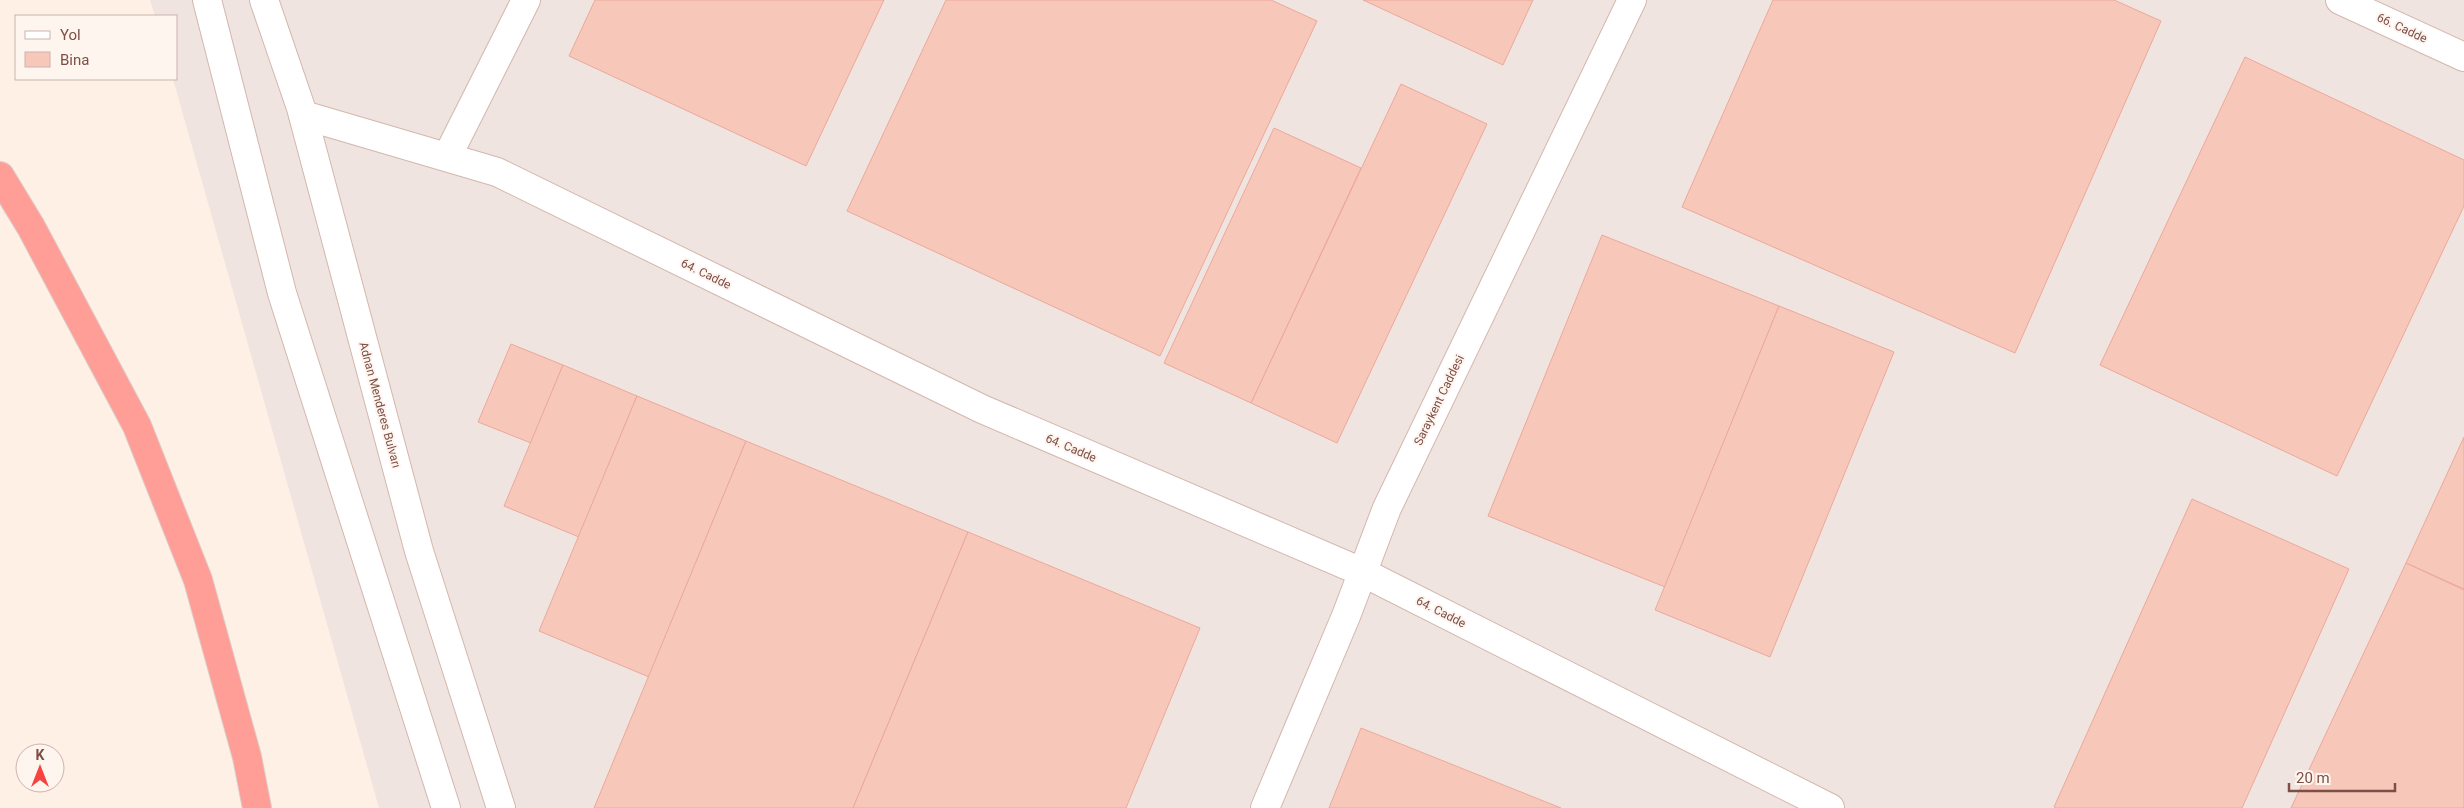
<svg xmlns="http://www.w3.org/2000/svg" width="2464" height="808" viewBox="0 0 2464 808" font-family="Roboto,sans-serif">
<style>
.industrial{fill:#efe4e0}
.building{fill:#f7c7ba;stroke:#eca899}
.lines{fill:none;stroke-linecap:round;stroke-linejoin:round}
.minor-casing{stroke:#d5b6ad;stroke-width:30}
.tertiary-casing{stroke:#d5b6ad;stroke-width:30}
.motorway-casing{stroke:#dacecb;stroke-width:30}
.minor{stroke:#fff;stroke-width:28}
.tertiary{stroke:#fff;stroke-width:28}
.motorway{stroke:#ff9e97;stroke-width:28}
.labels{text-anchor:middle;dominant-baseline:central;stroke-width:4;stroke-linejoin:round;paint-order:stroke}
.street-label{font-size:12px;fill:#7c4f47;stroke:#fff5ef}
</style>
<rect width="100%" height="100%" fill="#fff0e6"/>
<path class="industrial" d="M 150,0 L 2464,0 L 2464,808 L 379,808 L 173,79 L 176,79 L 176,16 L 155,16 Z"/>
<g class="building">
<path d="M 595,0 L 884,0 L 806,166 L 569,56 Z"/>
<path d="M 946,0 L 1271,0 L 1317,21 L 1160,356 L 847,211 Z"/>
<path d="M 1363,0 L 1533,0 L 1503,65 Z"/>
<path d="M 1773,0 L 2114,0 L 2161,21 L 2015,353 L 1682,207 Z"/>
<path d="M 2245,57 L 2464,160 L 2464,206 L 2337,476 L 2100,365 Z"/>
<path d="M 1401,84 L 1487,124 L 1337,443 L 1251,403 Z"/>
<path d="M 1274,128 L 1361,168 L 1251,403 L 1164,363 Z"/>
<path d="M 1602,235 L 1779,306 L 1665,587 L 1488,516 Z"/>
<path d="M 1779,306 L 1894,352 L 1770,657 L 1655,610 Z"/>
<path d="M 511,344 L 563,365 L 531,443 L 478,422 Z"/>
<path d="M 563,365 L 637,396 L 579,537 L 504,506 Z"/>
<path d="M 637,396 L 746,441 L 649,677 L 539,631 Z"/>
<path d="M 2464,437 L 2464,589 L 2406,563 Z"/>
<path d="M 746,441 L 968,532 L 853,808 L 594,808 Z"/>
<path d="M 2192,499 L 2349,569 L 2242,808 L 2056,808 L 2054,807 Z"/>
<path d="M 968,532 L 1200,628 L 1126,808 L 853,808 Z"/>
<path d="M 2406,563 L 2464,590 L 2464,808 L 2291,808 Z"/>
<path d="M 1361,728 L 1561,808 L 1329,808 Z"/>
</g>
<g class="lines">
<g class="minor-casing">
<g id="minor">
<path d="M 2340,0 L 2464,57"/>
<path d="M 447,157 L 526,0"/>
</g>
</g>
<g class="tertiary-casing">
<g id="tertiary">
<path d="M 207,0 L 282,293 L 446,808"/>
<path d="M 264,0 L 301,108 L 419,551 L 501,808"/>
<path d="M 303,115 L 497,172 L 982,409 L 1362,572 L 1830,808"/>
<path d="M 1265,808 L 1346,616 L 1387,508 L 1632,0"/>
</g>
</g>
<g class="motorway-casing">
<path id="motorway" d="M 0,176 L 31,227 L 137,426 L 198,580 L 247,757 L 257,808"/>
</g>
<use href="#minor" class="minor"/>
<use href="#tertiary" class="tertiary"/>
<use href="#motorway" class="motorway"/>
</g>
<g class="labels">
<g class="street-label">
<text transform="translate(2402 28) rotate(25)">66. Cadde</text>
<text transform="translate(706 274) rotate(26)">64. Cadde</text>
<text transform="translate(1439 400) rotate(-64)">Saraykent Caddesi</text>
<text transform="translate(380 405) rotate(75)">Adnan Menderes Bulvarı</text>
<text transform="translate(1071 448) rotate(23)">64. Cadde</text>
<text transform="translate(1441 612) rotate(27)">64. Cadde</text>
</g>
</g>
<rect x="15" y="15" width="162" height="65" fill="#fff5ef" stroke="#cbb3ac"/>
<rect x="25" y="31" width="25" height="8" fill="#ffffff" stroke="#cbb3ac"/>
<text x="60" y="40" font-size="15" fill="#7c4f47">Yol</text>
<rect x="25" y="52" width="25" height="15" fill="#f7c7ba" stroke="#cbb3ac"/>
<text x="60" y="65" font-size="15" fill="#7c4f47">Bina</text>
<g transform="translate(40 768)"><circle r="24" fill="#fff5ef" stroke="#cbb3ac"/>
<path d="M0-4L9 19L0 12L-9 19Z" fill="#f6433e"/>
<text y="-8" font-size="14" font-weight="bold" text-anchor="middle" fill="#7c4f47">K</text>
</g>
<path d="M2289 783v8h106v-8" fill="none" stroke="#7c4f47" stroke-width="2.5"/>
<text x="2296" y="783" font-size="15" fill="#7c4f47" stroke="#fff5ef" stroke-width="4" paint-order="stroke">20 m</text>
</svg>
